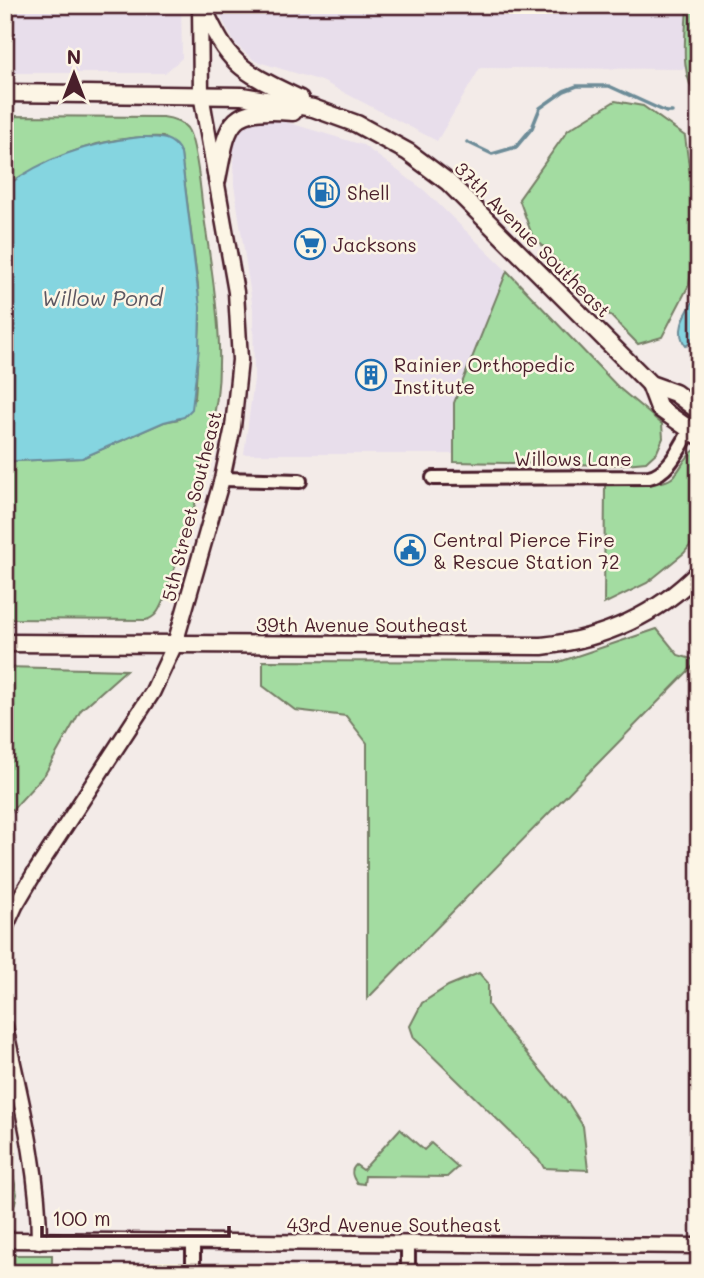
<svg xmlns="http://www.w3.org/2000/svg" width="704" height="1278" viewBox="0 0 704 1278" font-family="Mali,sans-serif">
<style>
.built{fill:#e8deeb}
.green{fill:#a3dca1;stroke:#767e66;stroke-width:2}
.water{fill:#85d5e0;stroke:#6d8c98;stroke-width:2}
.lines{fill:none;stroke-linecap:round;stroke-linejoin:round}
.stream{stroke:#6d8c98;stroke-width:3.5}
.minor-casing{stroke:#4a1f2b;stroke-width:18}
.tertiary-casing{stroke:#4a1f2b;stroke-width:19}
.secondary-casing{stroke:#4a1f2b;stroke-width:21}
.minor{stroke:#fcf5e5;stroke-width:12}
.tertiary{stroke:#fcf5e5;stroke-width:14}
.secondary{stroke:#fcf5e5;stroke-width:16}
.labels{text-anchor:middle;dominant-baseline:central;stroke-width:5;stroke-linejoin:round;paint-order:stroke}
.poi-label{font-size:19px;fill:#4a1f2b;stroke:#fcf5e5;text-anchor:start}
.street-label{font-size:19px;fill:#4a1f2b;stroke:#fcf5e5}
.water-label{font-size:21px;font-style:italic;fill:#5c5661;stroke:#fcf5e5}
</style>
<rect width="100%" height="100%" fill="#f3ebe8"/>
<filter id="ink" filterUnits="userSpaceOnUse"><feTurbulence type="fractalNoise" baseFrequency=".0143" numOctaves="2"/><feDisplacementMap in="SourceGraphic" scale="14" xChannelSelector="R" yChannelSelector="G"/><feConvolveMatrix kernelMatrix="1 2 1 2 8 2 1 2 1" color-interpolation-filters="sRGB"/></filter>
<g filter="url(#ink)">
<g class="built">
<path d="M 5,5 L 181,5 L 182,58 L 165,73 L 5,73 Z"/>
<path d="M 218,5 L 693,5 L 693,69 L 480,68 L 437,141 L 322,81 L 255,61 L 235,44 L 223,21 Z"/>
<path d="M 263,119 L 286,122 L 363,145 L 424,190 L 507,271 L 454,403 L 454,454 L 244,454 L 254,379 L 253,309 L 234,185 L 233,139 L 237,133 L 251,122 Z"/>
</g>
<g class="green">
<path d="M 687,5 L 699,5 L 699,99 C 678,75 686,36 687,5 Z"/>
<path d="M 615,101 L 643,106 L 685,136 L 697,228 L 689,285 L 662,337 L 638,344 L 532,235 L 519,199 L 568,130 Z"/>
<path d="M 5,116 L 163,117 C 172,118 180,120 187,128 C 196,140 200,185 202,202 C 212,278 231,362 209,437 L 212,437 L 213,441 L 205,473 L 166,595 C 160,606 159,616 146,620 L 5,619 L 5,527 L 9,516 L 5,498 L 5,465 L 14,461 L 82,458 L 164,422 L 179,419 L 195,398 L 200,323 L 198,286 L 181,154 L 163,137 C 106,135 52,155 5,187 Z"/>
<path d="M 507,271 L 619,388 L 662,424 L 663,438 L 657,452 L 646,462 L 615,465 L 454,462 L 454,403 Z"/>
<path d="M 695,450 L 699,451 L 699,534 L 684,553 L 647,583 L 604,604 L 605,484 C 620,484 663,487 673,477 C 682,468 684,457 695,450 Z"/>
<path d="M 657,629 L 678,655 L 698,661 L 367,999 L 367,743 L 346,716 L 295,710 L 263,686 L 263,661 L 559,662 Z"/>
<path d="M 5,667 L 126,670 L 81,710 L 45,774 L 5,818 Z"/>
<path d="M 479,973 L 488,983 L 488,1005 L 501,1023 L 569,1104 L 583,1126 L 588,1170 L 544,1168 L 540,1161 L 414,1038 L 410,1026 L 422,1003 L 448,986 Z"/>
<path d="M 400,1129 L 424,1150 L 431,1143 L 458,1167 L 447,1177 L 365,1176 L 364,1184 L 357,1183 C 352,1177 350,1170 356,1165 L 363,1170 Z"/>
<path d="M 5,1136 L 17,1194 L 12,1215 L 5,1219 Z"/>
<rect x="5" y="1255" width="47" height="18"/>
</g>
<g class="water">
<path d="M 141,137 C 158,137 174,136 181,154 L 200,307 L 199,348 L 192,409 L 184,417 L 164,422 L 82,458 L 14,461 L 5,465 L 5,187 C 45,157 93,142 141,137 Z"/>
<path d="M 699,291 C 699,312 704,334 686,346 C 672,329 690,308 699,291 Z"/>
</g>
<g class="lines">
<g class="stream">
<path d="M 467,142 L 492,154 L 516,147 L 532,128 L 540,108 L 564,91 L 577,86 L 609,86 L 666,112 L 672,112"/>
<path d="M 5,598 L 9,616"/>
</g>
<g class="minor-casing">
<g id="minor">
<path d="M 433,478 L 649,477 C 669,473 680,447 690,431"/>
<path d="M 222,479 L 300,481"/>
<path d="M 193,1242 L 193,1273"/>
<path d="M 408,1244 L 408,1273"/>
</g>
</g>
<g class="tertiary-casing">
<g id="tertiary">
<path d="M 5,928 L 15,906 L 34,874 L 152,693 L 175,644 L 222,479 L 233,427 L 240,360 L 236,292 L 201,94 L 200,5"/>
<path d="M 5,1027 C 20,1097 39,1168 39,1241"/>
<path d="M 5,1240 L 699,1246"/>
</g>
</g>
<g class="secondary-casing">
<g id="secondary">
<path d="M 202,5 C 229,67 242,71 300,99"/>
<path d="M 5,93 L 242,96 L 313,108 L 357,124 L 408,152 L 448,182 L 650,384 L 675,393 L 699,411"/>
<path d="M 217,180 C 228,123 227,106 293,112"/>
<path d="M 650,384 L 659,408 L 699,436"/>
<path d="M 5,643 L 542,646 C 602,639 656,616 699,572"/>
</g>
</g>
<use href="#minor" class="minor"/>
<use href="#tertiary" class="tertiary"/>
<use href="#secondary" class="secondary"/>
</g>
</g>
<defs>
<g id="fuel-ring" transform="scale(1.575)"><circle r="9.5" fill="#fcf5e5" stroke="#1f6fb2" stroke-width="1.5"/><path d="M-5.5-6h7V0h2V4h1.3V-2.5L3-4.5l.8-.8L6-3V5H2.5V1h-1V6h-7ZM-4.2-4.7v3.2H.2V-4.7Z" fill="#1f6fb2"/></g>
<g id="supermarket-ring" transform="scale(1.575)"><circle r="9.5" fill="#fcf5e5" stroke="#1f6fb2" stroke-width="1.5"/><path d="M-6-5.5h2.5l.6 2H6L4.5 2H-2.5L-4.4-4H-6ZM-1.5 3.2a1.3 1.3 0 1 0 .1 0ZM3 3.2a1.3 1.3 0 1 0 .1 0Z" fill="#1f6fb2"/></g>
<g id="building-ring" transform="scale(1.575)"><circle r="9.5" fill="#fcf5e5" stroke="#1f6fb2" stroke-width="1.5"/><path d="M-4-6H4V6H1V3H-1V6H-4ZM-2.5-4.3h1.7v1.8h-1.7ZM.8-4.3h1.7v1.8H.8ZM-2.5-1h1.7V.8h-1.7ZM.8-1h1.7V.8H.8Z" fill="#1f6fb2"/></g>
<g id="civic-ring" transform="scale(1.575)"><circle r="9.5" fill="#fcf5e5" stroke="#1f6fb2" stroke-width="1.5"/><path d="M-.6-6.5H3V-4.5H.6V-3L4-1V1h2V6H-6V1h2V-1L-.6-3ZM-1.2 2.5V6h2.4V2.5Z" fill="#1f6fb2"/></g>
</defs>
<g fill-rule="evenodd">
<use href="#fuel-ring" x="324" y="192"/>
<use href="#supermarket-ring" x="310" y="244"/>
<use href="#building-ring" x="371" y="375"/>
<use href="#civic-ring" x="410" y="550"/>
</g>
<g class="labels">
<g class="poi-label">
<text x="347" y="192">Shell</text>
<text x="333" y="244">Jacksons</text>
<text x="394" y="364">Rainier Orthopedic<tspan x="394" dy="22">Institute</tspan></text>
<text x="433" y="539">Central Pierce Fire<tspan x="433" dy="22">&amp; Rescue Station 72</tspan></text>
</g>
<g class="street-label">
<text transform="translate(533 239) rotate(45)">37th Avenue Southeast</text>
<text x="573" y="458">Willows Lane</text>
<text transform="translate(191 506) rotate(-76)">5th Street Southeast</text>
<text x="362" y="624">39th Avenue Southeast</text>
<text x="394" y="1224">43rd Avenue Southeast</text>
</g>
<g class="water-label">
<text x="102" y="297">Willow Pond</text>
</g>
</g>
<rect width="704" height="1278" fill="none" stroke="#fcf5e5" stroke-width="28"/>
<rect x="14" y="14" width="676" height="1250" fill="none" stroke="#4a1f2b" stroke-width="2.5" filter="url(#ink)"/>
<g transform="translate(74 74)" stroke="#fcf5e5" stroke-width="5" paint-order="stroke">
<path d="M0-5L12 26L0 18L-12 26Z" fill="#4a1f2b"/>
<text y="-10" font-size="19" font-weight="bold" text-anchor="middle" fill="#4a1f2b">N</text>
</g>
<path d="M42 1226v10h187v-10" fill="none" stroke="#4a1f2b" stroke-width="3.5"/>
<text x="52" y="1226" font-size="21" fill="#4a1f2b" stroke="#fcf5e5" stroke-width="5" paint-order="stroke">100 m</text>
</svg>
